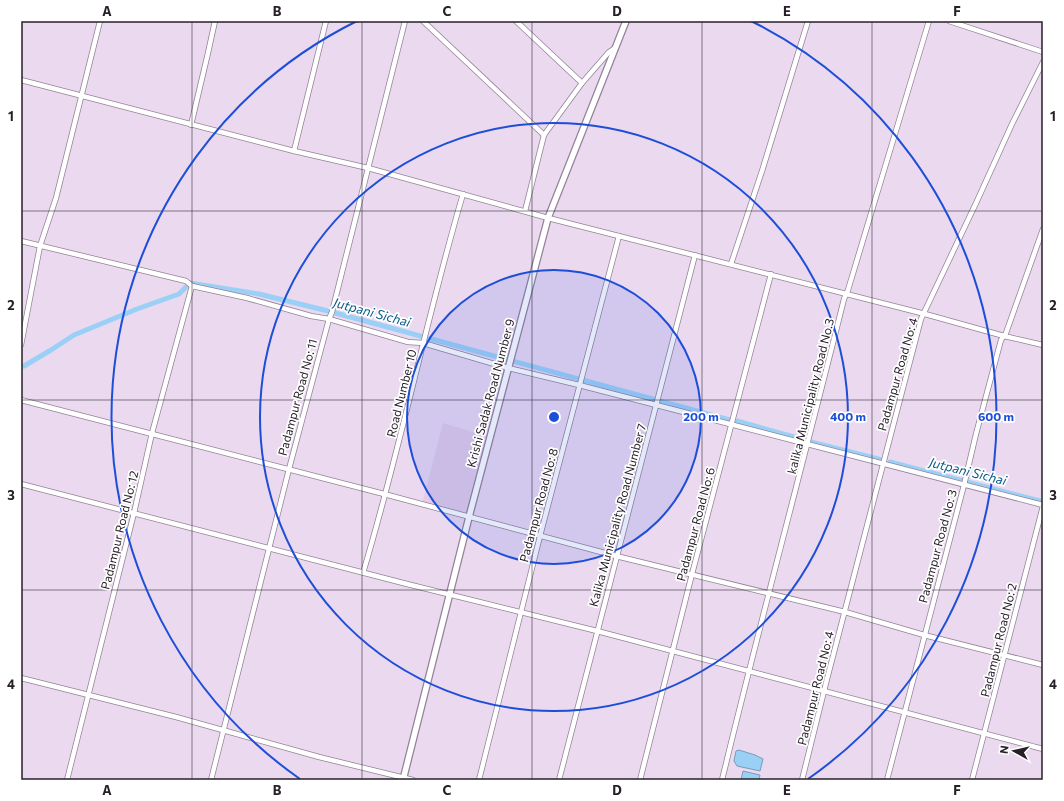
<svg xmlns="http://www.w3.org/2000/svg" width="1064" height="801" viewBox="0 0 1064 801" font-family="Commissioner,sans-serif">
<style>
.built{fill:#e3cce8}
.water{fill:#9bd0f6;stroke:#789bb8}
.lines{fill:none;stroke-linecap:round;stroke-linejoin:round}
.canal{stroke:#9bd0f6;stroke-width:5}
.minor-casing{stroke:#938397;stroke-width:6}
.tertiary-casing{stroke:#938397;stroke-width:8}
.minor{stroke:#fff;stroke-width:4.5}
.tertiary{stroke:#fff;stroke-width:5.5}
.grid{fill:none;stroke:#272028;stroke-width:1;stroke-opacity:0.55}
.ring{fill:none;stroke:#1d4ed8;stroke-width:2}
.labels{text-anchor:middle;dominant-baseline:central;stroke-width:3.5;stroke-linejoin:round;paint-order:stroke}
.street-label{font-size:12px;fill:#272028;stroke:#fff}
.water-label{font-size:13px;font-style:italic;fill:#085c88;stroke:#fff}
.centre{fill:#1d4ed8;stroke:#fff;stroke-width:2}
.ring-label{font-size:12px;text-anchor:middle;font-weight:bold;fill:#1d4ed8;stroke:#fff;stroke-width:3.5;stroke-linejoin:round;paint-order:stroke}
.neatline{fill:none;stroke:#272028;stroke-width:1.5}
.grid-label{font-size:13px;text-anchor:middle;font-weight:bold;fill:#272028}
</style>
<rect width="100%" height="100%" fill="#ebd9ef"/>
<path class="built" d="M 443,423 L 486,436 L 468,514 L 422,504 Z"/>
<g class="water">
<path d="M 739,750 L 755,755 L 763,759 L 760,771 L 737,766 L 734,761 L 736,751 Z"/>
<path d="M 743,771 L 760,775 L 759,780 L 741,780 Z"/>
</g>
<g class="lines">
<g class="canal">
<path d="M 21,366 L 24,366 L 51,350 L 74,335 L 137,309 L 179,294 L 190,283 L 259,294 L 332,312 L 730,420"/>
<path d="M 737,421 L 805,440"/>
<path d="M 811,442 L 882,460"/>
<path d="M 890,462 L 1040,501"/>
</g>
<g class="minor-casing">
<g id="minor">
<path d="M 423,21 L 544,135"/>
<path d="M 516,21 L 582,83"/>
<path d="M 949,21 L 1043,52"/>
<path d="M 21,80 L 294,151 L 368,168 L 548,218 L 925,314 L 1004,336 L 1043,345"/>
<path d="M 191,125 L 208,53 L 215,21"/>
<path d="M 294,151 L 326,21"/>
<path d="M 525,211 L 544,135 L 582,83 L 609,52 L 615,48"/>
<path d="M 21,241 L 186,281 L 192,286 L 247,298 L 311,316 L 329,319 L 408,342 L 423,343 L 508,368 L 579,385 L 1043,505"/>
<path d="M 731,264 L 762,171 L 808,21"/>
<path d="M 21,345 L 40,246 L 56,198 L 100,21"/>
<path d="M 21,400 L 384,494 L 616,556 L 845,612 L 924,635 L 1043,665"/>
<path d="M 21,484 L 407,584 L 597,631 L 1043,749"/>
<path d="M 363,573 C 401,447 426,319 463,194"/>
<path d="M 21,678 L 176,717 L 319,757 L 413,780"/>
<path d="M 67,780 L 134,513 L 152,433 L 192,286"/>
<path d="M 211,780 L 289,469 L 329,319 L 332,312 L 405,21"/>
<path d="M 479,780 L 540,536 L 619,236"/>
<path d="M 559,780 L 695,255"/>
<path d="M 640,780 L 692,574 L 771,274"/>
<path d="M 722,780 C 761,619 804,460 844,299 L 848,290 L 929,21"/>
<path d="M 802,780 L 827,679 L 921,319 L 977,201 L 1012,124 L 1043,62"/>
<path d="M 887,780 L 964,485 L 976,434 L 1001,340 L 1006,333 L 1043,229"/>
<path d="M 972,780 L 1043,506"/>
</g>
</g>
<g class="tertiary-casing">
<path id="tertiary" d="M 403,780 L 469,517 L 548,218 L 626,21"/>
</g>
<use href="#minor" class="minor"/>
<use href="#tertiary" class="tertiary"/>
</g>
<path class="grid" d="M 192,21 L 192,780M 362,21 L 362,780M 532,21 L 532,780M 702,21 L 702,780M 872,21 L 872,780M 21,211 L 1043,211M 21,400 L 1043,400M 21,590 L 1043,590"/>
<circle cx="554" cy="417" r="147" fill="#1d4ed8" fill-opacity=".12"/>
<g class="ring">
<circle cx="554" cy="417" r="147"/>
<circle cx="554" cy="417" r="294"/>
<path d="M300 779A442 442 0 0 1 357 21M751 21A442 442 0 0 1 808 779"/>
</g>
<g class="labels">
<g class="street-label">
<text transform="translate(897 374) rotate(-74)">Padampur Road No: 4</text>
<text transform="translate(401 393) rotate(-76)">Road Number 10</text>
<text transform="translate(490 393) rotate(-75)">Krishi Sadak Road Number 9</text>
<text transform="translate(810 396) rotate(-76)">kalika Municipality Road No.3</text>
<text transform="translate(297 397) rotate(-75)">Padampur Road No: 11</text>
<text transform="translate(538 505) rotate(-75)">Padampur Road No: 8</text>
<text transform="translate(617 515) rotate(-75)">Kalika Municipality Road Number 7</text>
<text transform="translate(695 524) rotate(-75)">Padampur Road No: 6</text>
<text transform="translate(119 530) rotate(-76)">Padampur Road No: 12</text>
<text transform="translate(937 546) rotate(-75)">Padampur Road No: 3</text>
<text transform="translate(998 640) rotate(-76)">Padampur Road No: 2</text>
<text transform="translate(815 688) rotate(-76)">Padampur Road No: 4</text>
</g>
<g class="water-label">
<text transform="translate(372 312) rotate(15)">Jutpani Sichai</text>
<text transform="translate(968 471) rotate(14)">Jutpani Sichai</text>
</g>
</g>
<circle cx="554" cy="417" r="6" class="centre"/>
<g class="ring-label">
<text x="701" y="421">200 m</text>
<text x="848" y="421">400 m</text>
<text x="996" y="421">600 m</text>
</g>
<rect width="1064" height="801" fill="none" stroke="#ffffff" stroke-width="44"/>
<g transform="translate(1014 751) rotate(278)" stroke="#ffffff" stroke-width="3" paint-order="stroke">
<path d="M0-3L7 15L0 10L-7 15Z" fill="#272028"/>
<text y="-6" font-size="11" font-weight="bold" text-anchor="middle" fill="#272028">N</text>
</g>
<rect x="22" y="22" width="1020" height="757" class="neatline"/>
<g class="grid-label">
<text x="107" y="16">A</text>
<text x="277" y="16">B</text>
<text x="447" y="16">C</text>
<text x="617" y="16">D</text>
<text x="787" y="16">E</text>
<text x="957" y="16">F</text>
<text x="11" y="121">1</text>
<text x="1053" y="121">1</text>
<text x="11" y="310">2</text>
<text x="1053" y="310">2</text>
<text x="11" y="500">3</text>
<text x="1053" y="500">3</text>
<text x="11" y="689">4</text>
<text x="1053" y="689">4</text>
<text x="107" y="795">A</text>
<text x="277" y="795">B</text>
<text x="447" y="795">C</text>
<text x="617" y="795">D</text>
<text x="787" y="795">E</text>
<text x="957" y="795">F</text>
</g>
</svg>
